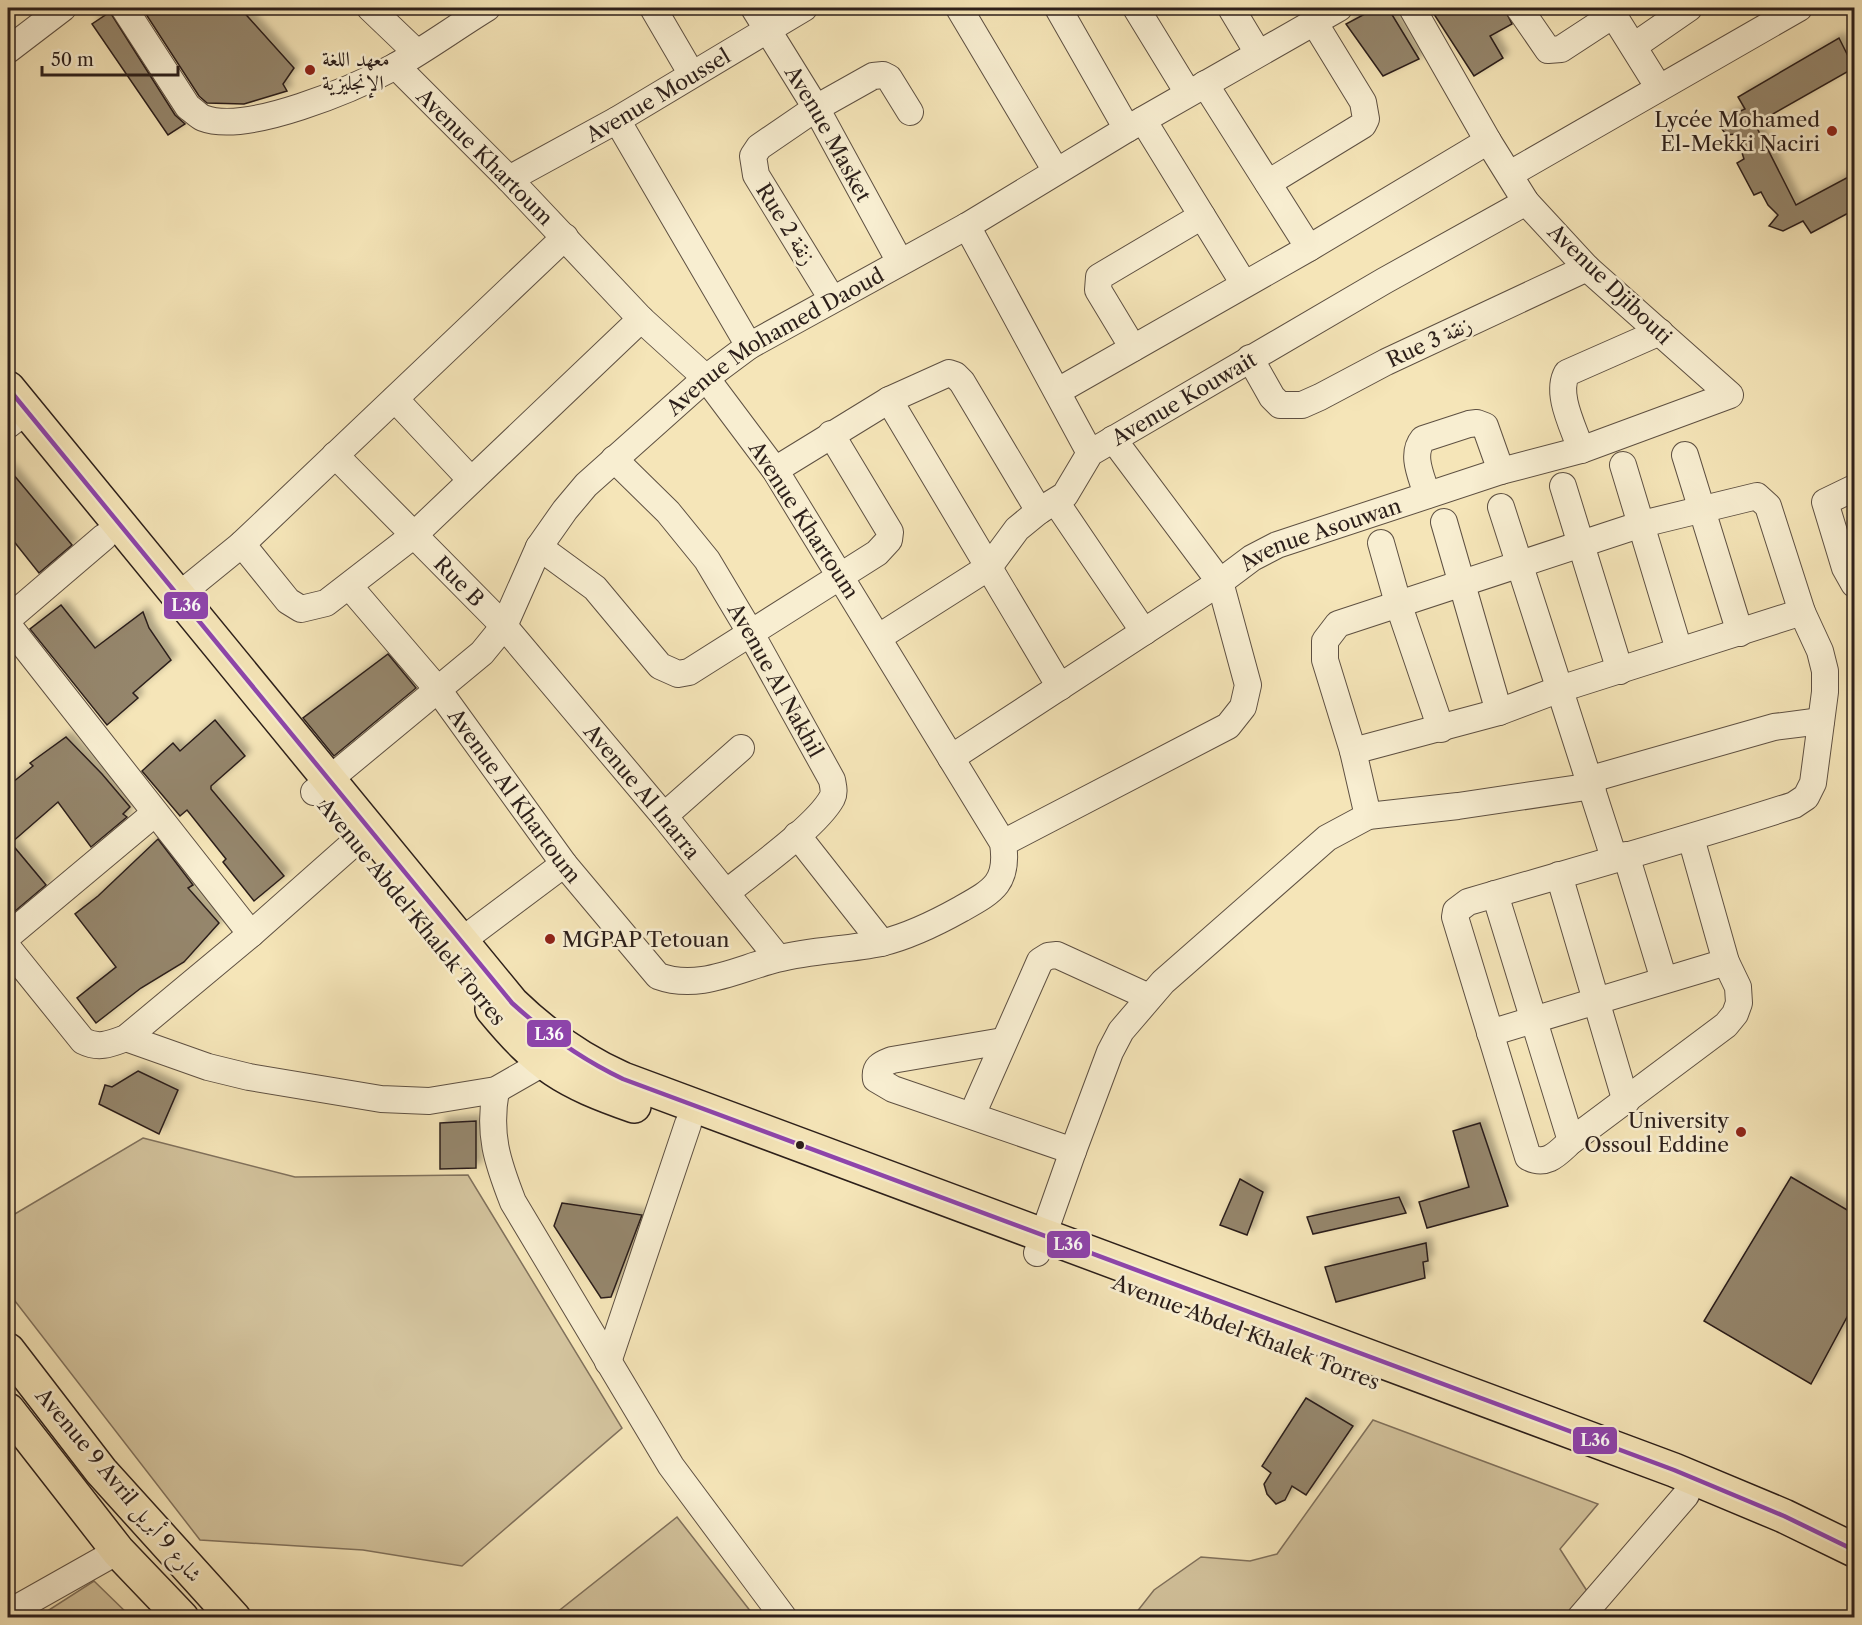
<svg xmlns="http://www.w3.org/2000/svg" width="1862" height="1625" viewBox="0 0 1862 1625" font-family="'Libre Caslon Text',Amiri,serif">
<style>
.green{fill:#d3c39d;stroke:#80715c;stroke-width:1.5}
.building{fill:#95866c;stroke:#2c1f1a;stroke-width:1.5;filter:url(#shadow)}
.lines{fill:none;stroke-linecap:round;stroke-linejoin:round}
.minor-casing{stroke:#5e5042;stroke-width:28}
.major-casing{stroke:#2c1f1a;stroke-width:36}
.highway-casing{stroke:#2c1f1a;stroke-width:36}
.minor{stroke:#f8eed1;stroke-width:26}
.major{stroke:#f5e5b8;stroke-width:33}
.highway{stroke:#f5e5b8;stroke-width:33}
.bus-1-casing{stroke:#f8eed1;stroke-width:9}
.bus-1{stroke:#8e44ad;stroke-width:4.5}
.poi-dot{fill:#8f2418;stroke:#f8eed1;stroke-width:2}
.bus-dot{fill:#2c1f1a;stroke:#f8eed1;stroke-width:2}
.labels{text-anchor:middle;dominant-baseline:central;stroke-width:5;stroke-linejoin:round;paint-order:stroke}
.poi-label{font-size:21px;fill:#2c1f1a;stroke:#f8eed1;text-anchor:start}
.street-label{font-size:21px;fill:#2c1f1a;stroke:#f8eed1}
.line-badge{stroke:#f8eed1;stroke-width:2}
.badge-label{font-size:16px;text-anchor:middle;font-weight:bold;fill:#fff}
</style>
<defs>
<filter id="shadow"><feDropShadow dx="5.5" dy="-5.5" stdDeviation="3" flood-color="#0004"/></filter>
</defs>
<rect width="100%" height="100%" fill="#f5e5b8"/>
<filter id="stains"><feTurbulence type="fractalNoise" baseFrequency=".00333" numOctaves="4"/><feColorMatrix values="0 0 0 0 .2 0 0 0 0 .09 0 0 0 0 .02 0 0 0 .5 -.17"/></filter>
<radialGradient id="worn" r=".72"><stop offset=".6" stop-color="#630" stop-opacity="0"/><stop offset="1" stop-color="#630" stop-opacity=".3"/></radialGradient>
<g class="green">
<path d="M 143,1138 L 295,1177 L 468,1175 L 622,1428 L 462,1566 L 363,1550 L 200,1540 L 8,1292 L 8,1218 Z"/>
<path d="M 1373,1420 L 1598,1504 L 1560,1549 L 1587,1591 L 1580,1617 L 1132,1618 L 1154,1590 L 1201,1557 L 1250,1561 L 1277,1554 Z"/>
<path d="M 677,1517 L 755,1617 L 551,1617 Z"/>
<path d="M 94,1581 L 131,1617 L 38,1617 Z"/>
</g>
<g class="building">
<path d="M 142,8 L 240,8 L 294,68 L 283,84 L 287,91 L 244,104 L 207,103 L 199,96 Z"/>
<path d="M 1376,8 L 1388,8 L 1419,59 L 1383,76 L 1346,24 Z"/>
<path d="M 1430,8 L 1504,8 L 1512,24 L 1490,36 L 1503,58 L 1474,76 Z"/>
<path d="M 110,12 L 175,115 L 185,124 L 168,135 L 92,24 Z"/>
<path d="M 1839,38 L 1854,68 L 1755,124 L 1796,205 L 1854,174 L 1854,210 L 1811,233 L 1803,221 L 1783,231 L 1769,226 L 1778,215 L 1768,205 L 1761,192 L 1754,195 L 1737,163 L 1744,159 L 1736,134 L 1726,135 L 1720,126 L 1725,118 L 1745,109 L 1738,97 Z"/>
<path d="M 8,468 L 72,545 L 39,573 L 8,534 Z"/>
<path d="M 61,605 L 95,648 L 143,612 L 149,628 L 171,660 L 133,693 L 138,698 L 107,725 L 30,629 Z"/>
<path d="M 388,654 L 416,688 L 334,756 L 303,718 Z"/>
<path d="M 215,720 L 245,756 L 211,786 L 211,789 L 284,876 L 254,901 L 223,862 L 226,859 L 187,810 L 180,816 L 142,771 L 173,743 L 180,751 Z"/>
<path d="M 66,737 L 102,774 L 130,807 L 123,814 L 127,817 L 91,847 L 58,802 L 11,843 L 46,885 L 8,917 L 8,786 L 33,766 L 30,763 Z"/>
<path d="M 158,839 L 193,885 L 188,888 L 219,923 L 184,962 L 141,988 L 96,1023 L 77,998 L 116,967 L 75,914 L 98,896 Z"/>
<path d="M 138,1071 L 178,1090 L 159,1134 L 99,1104 L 105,1085 L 112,1087 Z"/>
<path d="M 476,1121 L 476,1168 L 440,1169 L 440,1123 Z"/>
<path d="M 1480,1123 L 1508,1206 L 1427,1228 L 1419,1202 L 1469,1187 L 1453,1131 Z"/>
<path d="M 1791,1177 L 1854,1214 L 1854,1304 L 1811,1384 L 1704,1321 Z"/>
<path d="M 1240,1179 L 1263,1192 L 1247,1235 L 1220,1225 Z"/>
<path d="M 1399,1197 L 1406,1213 L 1313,1234 L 1307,1217 Z"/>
<path d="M 562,1203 L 642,1215 L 611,1297 L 601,1298 L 554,1226 Z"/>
<path d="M 1426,1243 L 1428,1261 L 1423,1262 L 1425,1278 L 1336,1302 L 1325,1267 Z"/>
<path d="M 1306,1398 L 1353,1426 L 1306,1495 L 1292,1486 L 1285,1500 L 1276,1504 L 1267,1494 L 1264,1484 L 1271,1473 L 1262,1466 Z"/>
</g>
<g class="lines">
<g class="minor-casing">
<g id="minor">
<path d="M 124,8 L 188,107 C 193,110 198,116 203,118 C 247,135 355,88 394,67 C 426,49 456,27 487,8"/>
<path d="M 370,8 L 416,52"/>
<path d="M 653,8 L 691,73"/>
<path id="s1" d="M 754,8 L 816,108 L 900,262"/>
<path d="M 959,8 L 1056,171"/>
<path d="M 1058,8 L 1127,129"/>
<path d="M 1136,8 L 1188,93"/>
<path d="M 1231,8 L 1258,53"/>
<path d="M 1519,8 L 1548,50 L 1561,49 L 1613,15"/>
<path d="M 1609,8 L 1659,88"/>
<path d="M 1634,46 L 1689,8"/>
<path d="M 8,50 L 63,8"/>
<path d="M 1205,84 L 1309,248"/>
<path d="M 617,120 L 749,346"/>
<path d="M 1143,120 L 1244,284"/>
<path d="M 1510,174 L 1799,8"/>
<path id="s2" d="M 509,179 L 617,120 L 804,8"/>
<path d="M 1268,183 L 1363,125 L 1366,119 L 1363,102 L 1314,22"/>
<path d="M 967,226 L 1090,453"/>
<path d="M 832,299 L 756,175 L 753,156 L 759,147 L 816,108 L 873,76 L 883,75 L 889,78 L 910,112"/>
<path d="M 1133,348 L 1098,290 L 1099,277 L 1202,216"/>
<path d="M 1250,358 L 1272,397 L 1280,405 L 1302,405 L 1320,397 L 1386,362 L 1587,268"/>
<path d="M 1058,391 L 1309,248 L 1488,141"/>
<path d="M 395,399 L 471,480"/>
<path d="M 889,400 L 1060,687"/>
<path d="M 8,425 L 26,411"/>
<path d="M 1581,450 C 1574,428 1555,394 1567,373 L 1660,332"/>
<path id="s3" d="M 335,455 L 504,626 L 664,816 L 778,958"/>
<path d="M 1685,455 L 1740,633"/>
<path id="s4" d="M 614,459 L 668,512 L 707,560 L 750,632 L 832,780 C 833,786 835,792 832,798 C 817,826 753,871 726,893"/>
<path d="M 1623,465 L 1679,650"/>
<path d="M 775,470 L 889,400 L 949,373 L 955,375 L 962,382 L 1039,511"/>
<path d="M 1563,486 L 1620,671"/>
<path d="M 1854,488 L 1825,502 L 1845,568 L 1854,584"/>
<path d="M 1427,495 C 1422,477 1410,455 1423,439 L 1469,424 L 1477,423 L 1485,426 L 1501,471"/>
<path d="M 1056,502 L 1144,632"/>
<path d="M 1501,507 L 1614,858"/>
<path d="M 1444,522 L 1499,712"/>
<path d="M 1381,543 L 1398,603 L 1441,729"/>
<path d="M 242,544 L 288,601 L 301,609 L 326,603 L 414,535 L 641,319"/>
<path d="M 539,547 L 595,588 L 660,666 L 678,674 L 689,672 L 877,553 L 889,540 L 890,532 L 831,434"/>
<path id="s5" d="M 350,587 L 439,691 L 564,864 L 658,976 C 699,991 737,969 777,959 C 811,950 847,950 881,943 C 910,936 936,923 961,909 C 993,891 1009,883 1003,843 L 775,470 L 706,378 L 641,319 L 509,179 L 396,66"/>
<path d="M 178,596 L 242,544 L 565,237"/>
<path d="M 8,619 L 104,537"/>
<path d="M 8,625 L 251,934"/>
<path id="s6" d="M 879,637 L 989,567 L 1017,529 L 1039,511 L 1065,495 L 1090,453 L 1384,281 L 1526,202"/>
<path d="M 1353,751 L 1499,712 L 1560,689 L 1802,612"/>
<path id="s7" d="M 951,758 L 1220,582 L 1252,558 L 1277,545 L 1501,471 L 1581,450 L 1730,395 L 1587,268 L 1526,202 L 1488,141 L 1412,8"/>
<path d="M 1591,779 L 1774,727 L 1821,721"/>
<path id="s8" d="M 314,792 L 482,653 L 504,626 L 539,547 L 565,510 L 586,485 L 706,378 L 749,346 L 967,226 L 1127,129 L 1339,8"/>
<path d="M 664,816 L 741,748"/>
<path d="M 1368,816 L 1353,751 L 1325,660 L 1325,641 L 1338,624 L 1642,524 L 1757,496 L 1768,506 L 1802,612 L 1820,651 L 1825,671 L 1825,692 L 1813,783 L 1806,797 L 1794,805 C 1686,840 1577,870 1468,902 L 1456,911 L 1455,917 L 1528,1157 C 1547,1167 1558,1153 1571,1141 L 1726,1025 L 1735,1014 L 1739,1003 L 1738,987 L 1726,962 L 1691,838"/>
<path d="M 797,835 L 882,943"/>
<path d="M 1003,843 L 1228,726 L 1243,707 L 1248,685 L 1220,582 L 1113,439"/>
<path d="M 1626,855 L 1664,980"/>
<path d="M 1559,875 L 1626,1102"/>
<path d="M 1495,894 L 1571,1141"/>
<path d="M 8,936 L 155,813"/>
<path d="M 460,942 L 564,864"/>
<path d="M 8,948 L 83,1041 C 99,1049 110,1044 126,1038 L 251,934 L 355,842"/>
<path d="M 1490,1033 L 1726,962"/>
<path d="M 126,1038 L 208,1067 L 249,1077 L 381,1099 L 429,1101 L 496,1090 L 543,1063 L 556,1053"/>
<path d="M 1003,1041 L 892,1060 C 882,1064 874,1066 876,1079 L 893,1089 L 1073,1151"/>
<path d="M 496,1090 C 488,1134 497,1161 513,1202 L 671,1466 L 784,1618"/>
<path d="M 972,1115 L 1040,961 L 1048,956 L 1057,955 L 1149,997"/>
<path d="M 1037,1253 L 1073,1151 L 1110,1052 L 1121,1031 L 1163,982 L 1327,838 L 1368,816 L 1458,806 L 1593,786"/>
<path d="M 608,1362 L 688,1124"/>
<path d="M 8,1613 L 118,1551"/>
<path d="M 1580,1618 L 1686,1495"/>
</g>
</g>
<g class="major-casing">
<g id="major">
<path d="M 8,388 L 512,1003 C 545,1035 580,1060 623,1079 L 1674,1470 L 1784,1516 L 1854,1550"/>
<path d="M 492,1009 C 540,1067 563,1081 634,1106"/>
</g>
</g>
<g class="highway-casing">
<g id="highway">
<path d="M 8,1350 L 101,1471 L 234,1618"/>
<path d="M 8,1410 L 118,1551 L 182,1618"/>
</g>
</g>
<use href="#minor" class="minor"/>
<use href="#major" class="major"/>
<use href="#highway" class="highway"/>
<g class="bus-1-casing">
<path id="bus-1" d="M 8,388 L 512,1003 C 546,1034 581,1059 623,1079 L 1674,1470 L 1784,1516 L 1854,1550"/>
</g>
<use href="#bus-1" class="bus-1"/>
</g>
<g class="poi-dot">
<circle cx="310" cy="70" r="6"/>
<circle cx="1832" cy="131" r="6"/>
<circle cx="550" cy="939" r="6"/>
<circle cx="1741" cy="1132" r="6"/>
</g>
<circle class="bus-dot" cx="800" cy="1145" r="5"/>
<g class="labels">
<g class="poi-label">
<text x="322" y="58">معهد اللغة<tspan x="322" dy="24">الإنجليزية</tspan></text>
<text x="1820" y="119" text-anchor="end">Lycée Mohamed<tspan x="1820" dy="24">El-Mekki Naciri</tspan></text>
<text x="562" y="939">MGPAP Tetouan</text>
<text x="1729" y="1120" text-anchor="end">University<tspan x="1729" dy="24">Ossoul Eddine</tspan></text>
</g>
<g class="street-label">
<text stroke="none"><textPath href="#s2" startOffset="171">Avenue Moussel</textPath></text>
<text stroke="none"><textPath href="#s1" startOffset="146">Avenue Masket</textPath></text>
<text transform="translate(485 157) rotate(45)">Avenue Khartoum</text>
<text transform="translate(786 224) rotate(58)">Rue 2 زنقة</text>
<text transform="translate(1610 284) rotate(44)">Avenue Djibouti</text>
<text stroke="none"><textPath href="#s8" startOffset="656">Avenue Mohamed Daoud</textPath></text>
<text transform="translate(1429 342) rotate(-25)">Rue 3 زنقة</text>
<text stroke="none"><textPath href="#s6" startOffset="394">Avenue Kouwait</textPath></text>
<text transform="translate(804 520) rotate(57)">Avenue Khartoum</text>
<text stroke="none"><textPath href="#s7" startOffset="434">Avenue Asouwan</textPath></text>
<text stroke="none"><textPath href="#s3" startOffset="177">Rue B</textPath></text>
<text stroke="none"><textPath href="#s4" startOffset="276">Avenue Al Nakhil</textPath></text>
<text stroke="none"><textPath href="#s3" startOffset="456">Avenue Al Inarra</textPath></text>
<text stroke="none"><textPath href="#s5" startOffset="266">Avenue Al Khartoum</textPath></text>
<text transform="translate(412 912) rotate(51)">Avenue Abdel Khalek Torres</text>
<text transform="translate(1246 1332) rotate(21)">Avenue Abdel Khalek Torres</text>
<text transform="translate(119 1485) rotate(50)">Avenue 9 Avril شارع 9 أبريل</text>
</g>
</g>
<g class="line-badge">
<rect x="163" y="591" width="46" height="29" rx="6" fill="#8e44ad"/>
<rect x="526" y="1019" width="46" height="29" rx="6" fill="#8e44ad"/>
<rect x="1046" y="1230" width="45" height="29" rx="6" fill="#8e44ad"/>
<rect x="1572" y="1426" width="46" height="29" rx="6" fill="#8e44ad"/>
</g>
<g class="badge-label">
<text x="186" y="611">L36</text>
<text x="549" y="1040">L36</text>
<text x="1068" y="1250">L36</text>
<text x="1595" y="1446">L36</text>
</g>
<rect width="1862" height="1625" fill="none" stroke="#f5e5b8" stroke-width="30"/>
<rect x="9" y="9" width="1844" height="1607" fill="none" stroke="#2c1f1a" stroke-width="3"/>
<rect x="15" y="15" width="1832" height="1595" fill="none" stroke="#2c1f1a" stroke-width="1.5"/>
<path d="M42 66v9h136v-9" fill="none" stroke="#2c1f1a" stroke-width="3"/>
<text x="51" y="66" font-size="18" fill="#2c1f1a" stroke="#f8eed1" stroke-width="4.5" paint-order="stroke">50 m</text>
<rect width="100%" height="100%" filter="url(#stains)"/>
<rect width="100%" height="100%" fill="url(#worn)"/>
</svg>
